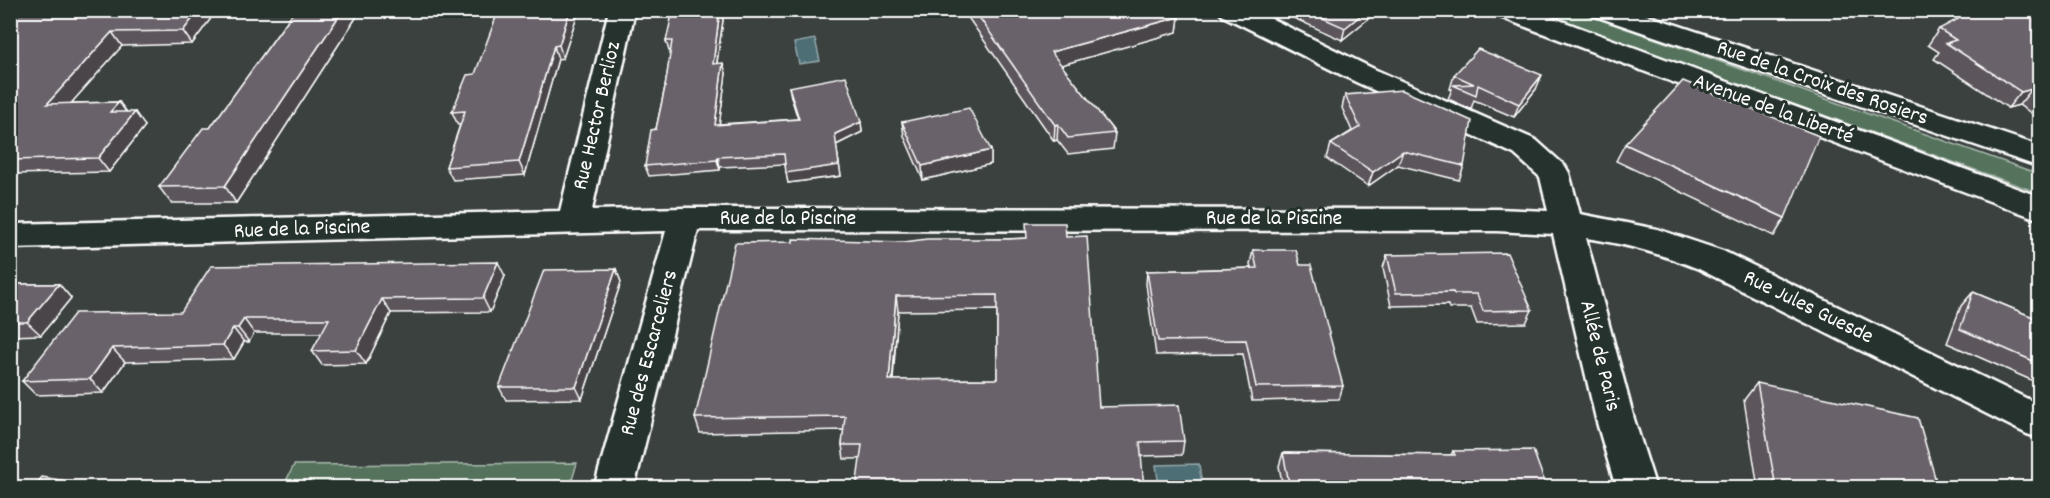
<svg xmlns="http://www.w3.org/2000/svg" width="2050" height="498" viewBox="0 0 2050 498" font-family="Dekko,sans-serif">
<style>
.green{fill:#54735c;stroke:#aab9ae;stroke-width:1.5}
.water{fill:#4d6e74;stroke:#94a8ac;stroke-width:1.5}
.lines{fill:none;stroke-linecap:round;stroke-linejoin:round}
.minor-casing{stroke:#fff;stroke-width:5}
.major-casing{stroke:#fff;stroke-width:5}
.minor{fill:#26332d;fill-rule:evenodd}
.major{fill:#26332d;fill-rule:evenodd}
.wall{fill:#5b545b;stroke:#fff;stroke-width:1.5;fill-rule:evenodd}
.shaded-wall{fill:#4a454a;stroke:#fff;stroke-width:1.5}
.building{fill:#6a626a;stroke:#fff;stroke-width:1.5;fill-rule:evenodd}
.labels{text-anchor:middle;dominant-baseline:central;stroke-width:6;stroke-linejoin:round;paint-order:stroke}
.street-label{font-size:22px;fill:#fff;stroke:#26332d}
</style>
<rect width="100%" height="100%" fill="#3a413f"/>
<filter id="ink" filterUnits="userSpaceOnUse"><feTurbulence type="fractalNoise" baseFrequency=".0167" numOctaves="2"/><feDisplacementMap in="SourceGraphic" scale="12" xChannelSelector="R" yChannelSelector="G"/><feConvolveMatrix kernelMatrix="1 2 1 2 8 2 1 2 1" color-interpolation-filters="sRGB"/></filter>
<g filter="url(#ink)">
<g class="green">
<path d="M 1534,11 L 1576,11 L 2039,174 L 2039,193 Z"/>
<path d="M 577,463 L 570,487 L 283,487 L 294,465 Z"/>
</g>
<g class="water">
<path d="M 815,39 L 820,61 L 799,64 L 794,43 Z"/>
<path d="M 1199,464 L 1202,487 L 1159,487 L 1156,465 Z"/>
</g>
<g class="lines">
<g class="minor-casing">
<g id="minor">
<path d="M 609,10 L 635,10 L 592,210 L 685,208 L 1497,209 L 1548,211 L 1540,177 L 1514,154 L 1356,82 L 1223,16 L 1219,10 L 1254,10 L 1376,70 L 1536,140 L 1565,166 L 1569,173 L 1580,214 L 1657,229 L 1723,251 L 2040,405 L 2040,438 L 2027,434 L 1699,269 C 1662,254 1626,244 1586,238 L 1634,419 L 1656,488 L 1616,488 L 1596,419 L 1553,234 L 1497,231 L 698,230 L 634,488 L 594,488 L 666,231 L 10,248 L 10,224 L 560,211 Z"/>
<path d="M 1591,10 L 1632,10 L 2040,146 L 2040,167 L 1595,16 Z"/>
</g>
</g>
<g class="major-casing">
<path id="major" d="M 1493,10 L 1532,10 L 2040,197 L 2040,220 L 1497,16 Z"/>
</g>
<use href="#minor" class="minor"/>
<use href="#major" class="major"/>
</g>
<g class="wall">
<path d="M 10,10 L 217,10 L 192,44 L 122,46 L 71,103 L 119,102 L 127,112 L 145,126 L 109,172 L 10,174 Z"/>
<path d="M 295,10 L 361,10 L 236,203 L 171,203 L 159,187 L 210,128 Z"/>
<path d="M 522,10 L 579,10 L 563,58 L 558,59 L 525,175 L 453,180 L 446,167 L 460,125 L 458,125 L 452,112 L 475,74 L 520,16 Z"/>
<path d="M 720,10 L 723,20 L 717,63 L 726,73 L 719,124 L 798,119 L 791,97 L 789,87 L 861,122 L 862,132 L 836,145 L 841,176 L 788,183 L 785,164 L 720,167 L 720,170 L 649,176 L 645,166 L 656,129 L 665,87 L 671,51 L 669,51 L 666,41 Z"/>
<path d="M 967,10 L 1173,10 L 1179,17 L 1177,32 L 1061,65 L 1115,133 L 1113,149 L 1068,154 L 1057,140 L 1054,141 L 967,16 Z"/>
<path d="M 1276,10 L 1379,10 L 1342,40 Z"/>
<path d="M 2040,17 L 2040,120 L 2039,118 L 2019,105 L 2008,108 L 1934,59 L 1939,52 L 1928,45 L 1939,29 Z"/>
<path d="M 1454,75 L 1536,89 L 1514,117 L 1474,100 L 1471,109 L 1448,99 L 1452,89 L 1450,89 Z"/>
<path d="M 1345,95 L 1464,166 L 1459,180 L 1398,165 L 1368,186 L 1327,158 L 1331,144 L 1352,131 L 1342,108 Z"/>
<path d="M 902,122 L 991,150 L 991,164 L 923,180 L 904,136 Z"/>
<path d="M 1625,144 L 1785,218 L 1774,236 L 1616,161 Z"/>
<path d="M 1066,237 L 1099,407 L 1184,441 L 1182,455 L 1141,456 L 844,459 L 842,445 L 844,430 L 700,433 L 695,418 L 904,242 ZM 997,310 L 997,379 L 893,380 L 898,311 Z"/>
<path d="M 1253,250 L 1300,265 L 1343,386 L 1339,399 L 1252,401 L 1243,354 L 1156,355 L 1146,284 L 1147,271 L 1251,268 L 1250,264 Z"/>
<path d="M 1387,255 L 1532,310 L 1526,323 L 1477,324 L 1471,308 L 1449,308 L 1448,305 L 1391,306 L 1383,268 Z"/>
<path d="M 616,269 L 621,282 L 582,399 L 506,400 L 499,387 Z"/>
<path d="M 505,276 L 490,312 L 391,313 L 366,364 L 322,365 L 312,351 L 322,333 L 254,333 L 249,342 L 244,342 L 234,359 L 125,362 L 103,393 L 36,395 L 22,381 L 181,312 Z"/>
<path d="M 10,284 L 59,284 L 71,298 L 41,335 L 10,336 Z"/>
<path d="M 1973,292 L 2040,320 L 2040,384 L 1947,343 L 1961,306 Z"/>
<path d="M 1757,383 L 1938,488 L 1758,488 L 1744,400 Z"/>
<path d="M 1453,451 L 1547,488 L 1283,488 L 1279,466 L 1283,453 L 1451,455 Z"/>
</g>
<g class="shaded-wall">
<path d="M 199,10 L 217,10 L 192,44 L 183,31 Z"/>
<path d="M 343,10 L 361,10 L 236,203 L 225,186 Z"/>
<path d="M 570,10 L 579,10 L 563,58 L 559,45 Z"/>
<path d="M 720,10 L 723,20 L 715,74 L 713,64 Z"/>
<path d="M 1367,10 L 1379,10 L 1342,40 L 1345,28 Z"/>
<path d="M 1179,17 L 1177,32 L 1051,68 L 1051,52 Z"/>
<path d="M 112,32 L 122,46 L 58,118 L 47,104 Z"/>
<path d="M 554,46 L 558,59 L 525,175 L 519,162 Z"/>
<path d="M 723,63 L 726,73 L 718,135 L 715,125 Z"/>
<path d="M 1542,75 L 1536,89 L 1514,117 L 1519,104 Z"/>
<path d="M 2032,89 L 2019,105 L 2008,108 L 2021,92 Z"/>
<path d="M 119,102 L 129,116 L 110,112 Z"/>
<path d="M 135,112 L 145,126 L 109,172 L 98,158 Z"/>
<path d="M 861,122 L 862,132 L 836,145 L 841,176 L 788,183 L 786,173 L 835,134 Z"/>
<path d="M 1058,124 L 1057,140 L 1054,141 L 1055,125 Z"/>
<path d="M 991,150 L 991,164 L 923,180 L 922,166 Z"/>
<path d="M 1403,151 L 1398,165 L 1368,186 L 1373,172 Z"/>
<path d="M 718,157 L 720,167 L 720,170 L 717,160 Z"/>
<path d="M 498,262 L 505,276 L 490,312 L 483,298 Z"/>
<path d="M 616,269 L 621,282 L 582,399 L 576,387 Z"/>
<path d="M 59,284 L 71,298 L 41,335 L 27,322 Z"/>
<path d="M 896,296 L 898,311 L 891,395 L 889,380 Z"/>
<path d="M 382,299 L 391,313 L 366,364 L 356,350 Z"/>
<path d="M 244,319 L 254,333 L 249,342 L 238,328 Z"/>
<path d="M 233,328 L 244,342 L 234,359 L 223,345 Z"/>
<path d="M 112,348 L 125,362 L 103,393 L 90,379 Z"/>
</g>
<g class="building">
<path d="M 10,10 L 199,10 L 183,31 L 112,32 L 47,104 L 119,102 L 110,112 L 135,112 L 98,158 L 10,160 Z"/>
<path d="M 295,10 L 343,10 L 225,186 L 159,187 L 203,128 L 210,128 Z"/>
<path d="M 522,10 L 570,10 L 559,45 L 554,46 L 519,162 L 446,167 L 465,111 L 452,112 L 467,75 L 475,74 L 496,17 L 520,16 Z"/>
<path d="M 673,10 L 720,10 L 713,64 L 723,63 L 715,125 L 799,119 L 789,87 L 846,76 L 861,122 L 835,134 L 839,165 L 786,173 L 784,154 L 718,157 L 717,160 L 645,166 L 651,130 L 656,129 L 665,87 L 672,41 L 666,41 Z"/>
<path d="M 974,10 L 1173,10 L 1179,17 L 1051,52 L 1115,133 L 1068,138 L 1058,124 L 1055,125 Z"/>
<path d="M 1305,10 L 1367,10 L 1345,28 Z"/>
<path d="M 1975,10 L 2029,10 L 2040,17 L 2040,94 L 2032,89 L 2021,92 L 1946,43 L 1956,40 L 1939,29 Z"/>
<path d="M 1478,49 L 1542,75 L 1519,104 L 1478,85 L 1476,95 L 1453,85 L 1474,84 L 1454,75 Z"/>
<path d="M 1683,81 L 1819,136 L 1785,218 L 1625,144 Z"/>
<path d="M 1402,90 L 1472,121 L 1464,166 L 1403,151 L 1373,172 L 1331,144 L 1360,127 L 1345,95 Z"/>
<path d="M 969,108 L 991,150 L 922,166 L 902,122 Z"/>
<path d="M 1026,223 L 1065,223 L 1066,237 L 1087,236 L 1099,407 L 1179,405 L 1184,441 L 1140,442 L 1144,488 L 856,488 L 862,445 L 842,445 L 845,416 L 695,418 L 735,243 L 793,242 L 793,239 L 904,242 L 927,239 L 1010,239 L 1027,238 ZM 997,295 L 997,379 L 889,380 L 896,296 Z"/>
<path d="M 1253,250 L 1296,250 L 1300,265 L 1311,265 L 1343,386 L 1256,387 L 1246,340 L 1158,341 L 1147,271 L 1257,268 Z"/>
<path d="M 1507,253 L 1532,310 L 1483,311 L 1477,294 L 1454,294 L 1453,292 L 1396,293 L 1387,255 Z"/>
<path d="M 498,262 L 483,298 L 382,299 L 356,350 L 312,351 L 329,319 L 244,319 L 238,328 L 233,328 L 223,345 L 112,348 L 90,379 L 22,381 L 75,313 L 181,312 L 211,266 Z"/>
<path d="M 616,269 L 576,387 L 499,387 L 544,270 Z"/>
<path d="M 10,284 L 59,284 L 27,322 L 10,322 Z"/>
<path d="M 1973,292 L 2040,320 L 2040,364 L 1960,329 Z"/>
<path d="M 1757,383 L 1918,418 L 1938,488 L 1776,488 Z"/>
<path d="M 1533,450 L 1547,488 L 1290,488 L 1283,453 L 1455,455 L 1453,451 Z"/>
<path d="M 42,477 L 108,488 L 33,488 Z"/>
</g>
</g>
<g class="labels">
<g class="street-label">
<text transform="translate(1822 84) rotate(19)">Rue de la Croix des Rosiers</text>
<text transform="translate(1773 110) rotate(20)">Avenue de la Liberté</text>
<text transform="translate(598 116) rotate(-77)">Rue Hector Berlioz</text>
<text x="788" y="219">Rue de la Piscine</text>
<text x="1274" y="219">Rue de la Piscine</text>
<text transform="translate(302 230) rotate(-2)">Rue de la Piscine</text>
<text transform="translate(1808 308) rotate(26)">Rue Jules Guesde</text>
<text transform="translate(650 353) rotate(-75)">Rue des Escarceliers</text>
<text transform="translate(1599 356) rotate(76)">Allée de Paris</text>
</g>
</g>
<rect width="2050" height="498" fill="none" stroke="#26332d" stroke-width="36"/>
<rect x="18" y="18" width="2014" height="462" fill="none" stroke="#fff" stroke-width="2" filter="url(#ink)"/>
</svg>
